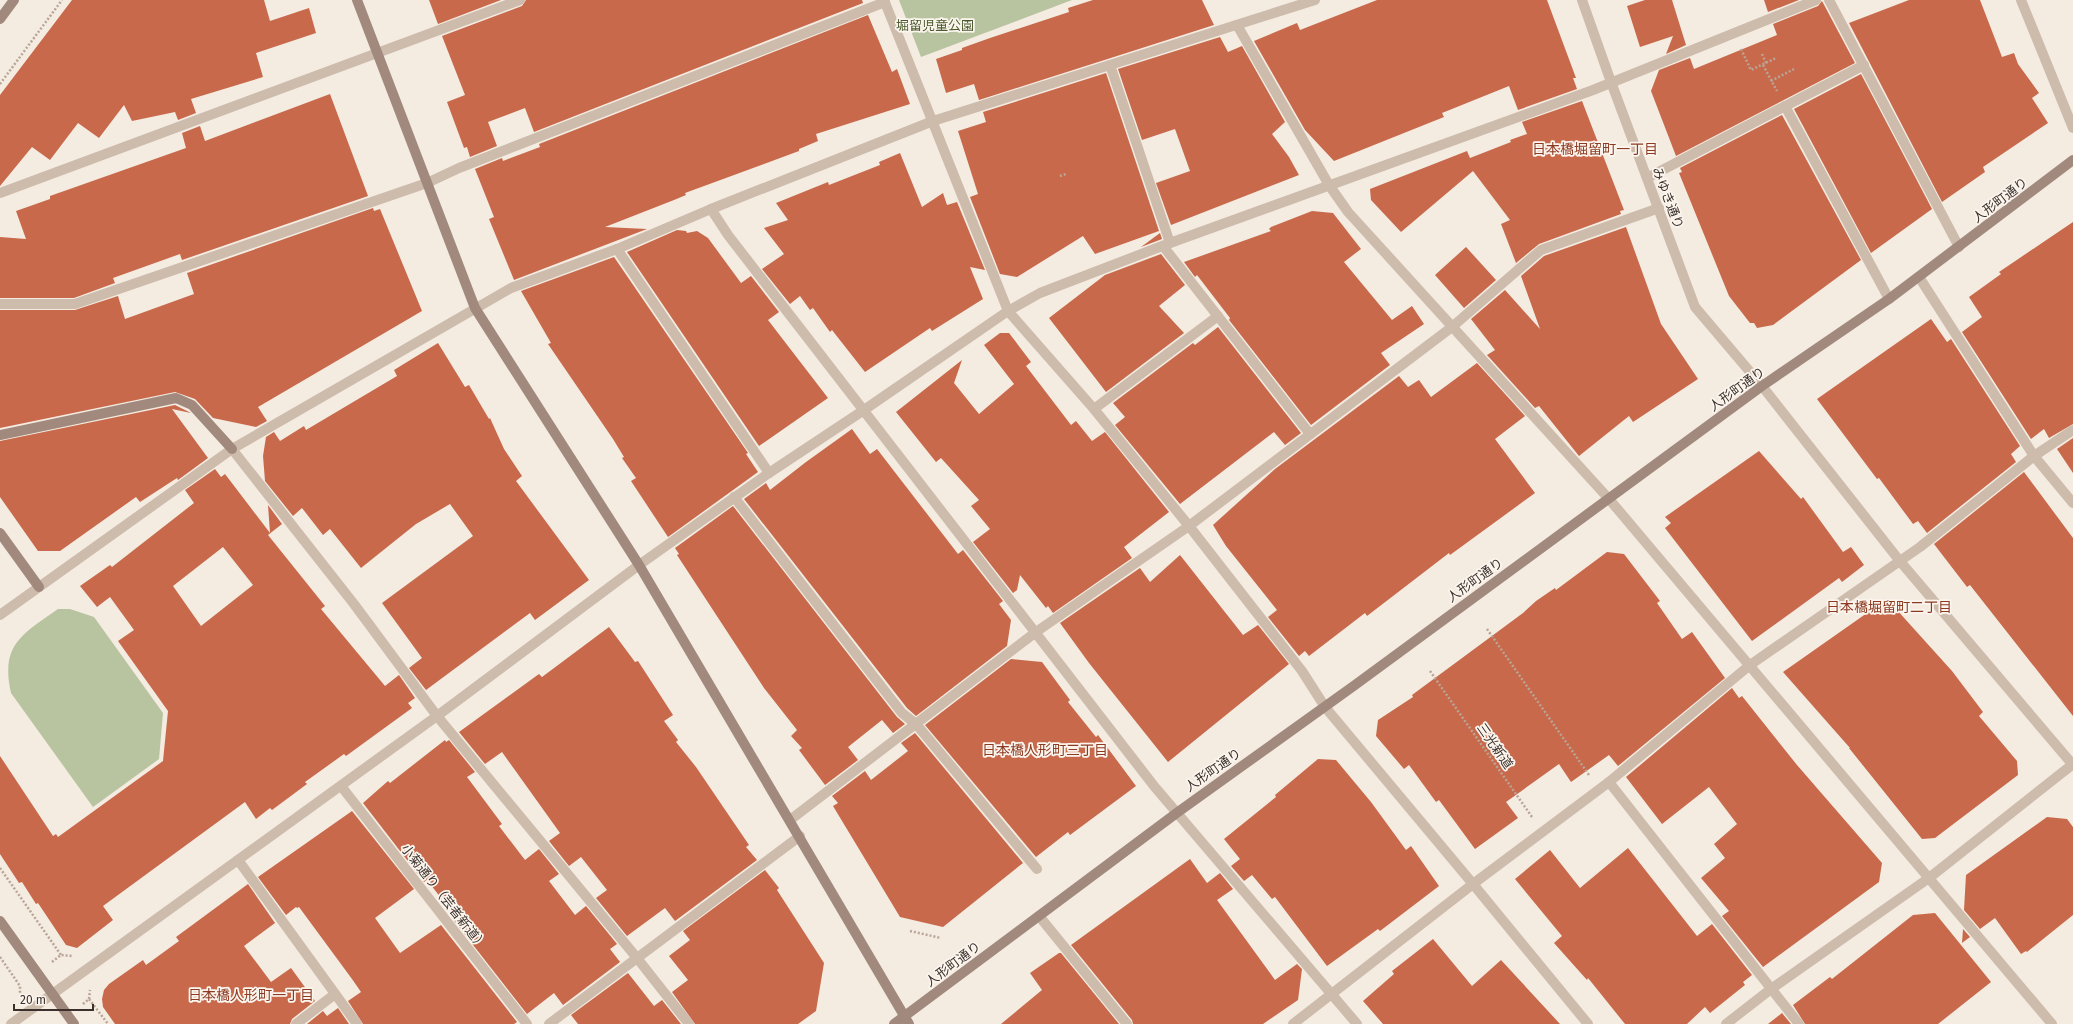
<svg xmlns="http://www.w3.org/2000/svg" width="2073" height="1024" viewBox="0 0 2073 1024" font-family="'Fira Sans','Noto Sans JP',sans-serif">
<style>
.green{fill:#b8c4a0}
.building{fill:#c8694b;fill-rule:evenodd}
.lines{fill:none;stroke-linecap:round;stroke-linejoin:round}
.path{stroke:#b9a596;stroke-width:2.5;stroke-dasharray:2 2;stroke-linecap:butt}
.lane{stroke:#cdbbac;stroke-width:10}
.street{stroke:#cdbbac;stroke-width:10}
.secondary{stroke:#a18a7d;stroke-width:10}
.labels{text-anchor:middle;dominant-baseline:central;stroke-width:3.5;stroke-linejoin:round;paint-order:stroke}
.park-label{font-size:13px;fill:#4a5a2e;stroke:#fbf5ee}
.street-label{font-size:13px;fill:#3b302b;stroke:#fbf5ee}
.neighbourhood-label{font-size:14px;fill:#8c3b22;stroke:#fbf5ee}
</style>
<rect width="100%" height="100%" fill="#f4ebe1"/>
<g class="green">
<path d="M 899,0 L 1072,0 L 921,57 Z"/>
<path d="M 58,609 L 70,609 L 94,617 L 163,713 L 159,759 L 93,807 L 11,693 C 0,644 23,634 58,609 Z"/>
</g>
<g class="building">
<path d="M 72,0 L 264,0 L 270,21 L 309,8 L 316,33 L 256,53 L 263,77 L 191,99 L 196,113 L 178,120 L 175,112 L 132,121 L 124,105 L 99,138 L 78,123 L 50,160 L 32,147 L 0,186 L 0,95 Z"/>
<path d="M 429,0 L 501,0 L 438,24 Z"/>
<path d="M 526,0 L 862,0 L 863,3 L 534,132 L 525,108 L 488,122 L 497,146 L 470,157 L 467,147 L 464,148 L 447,102 L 465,95 L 442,36 L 522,6 Z"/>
<path d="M 1093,0 L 1202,0 L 1214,25 L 979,100 L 974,84 L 946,93 L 936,59 L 962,50 L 962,48 L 990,38 L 1069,12 L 1068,8 Z"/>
<path d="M 1377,0 L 1547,0 L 1576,78 L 1573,78 L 1577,89 L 1518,110 L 1509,86 L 1442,113 L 1444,117 L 1334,161 L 1305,130 L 1254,41 L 1297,23 L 1300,30 Z"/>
<path d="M 1645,0 L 1672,0 L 1686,45 L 1666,54 L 1673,36 L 1640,47 L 1627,6 Z"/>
<path d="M 1764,0 L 1799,0 L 1768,12 Z"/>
<path d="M 1909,0 L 1980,0 L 2002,57 L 2014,53 L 2018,64 L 2039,93 L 2032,98 L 2048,123 L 1983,167 L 1985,172 L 1942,202 L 1849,23 Z"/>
<path d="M 1822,1 L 1855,63 L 1676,156 L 1651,91 L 1659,70 L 1690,58 L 1694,69 L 1777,35 L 1773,24 L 1818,6 Z"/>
<path d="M 868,15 L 892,72 L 897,69 L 910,104 L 816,134 L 818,141 L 799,149 L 799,151 L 685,193 L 686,195 L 674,200 L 605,227 L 647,229 L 514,280 L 489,219 L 494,217 L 475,169 L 502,158 L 503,161 L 540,147 L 539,144 Z"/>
<path d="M 1220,37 L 1228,52 L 1242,46 L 1285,122 L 1272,134 L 1289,157 L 1299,175 L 1171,225 L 1156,183 L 1190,171 L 1175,129 L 1142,140 L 1118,69 Z"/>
<path d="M 1106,73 L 1159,231 L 1095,254 L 1083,236 L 1017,277 L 1000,274 L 970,197 L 978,194 L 958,131 L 986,122 L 983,112 Z"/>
<path d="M 1861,74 L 1932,209 L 1871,253 L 1794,109 Z"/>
<path d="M 330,94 L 368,196 L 182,260 L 180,254 L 113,278 L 115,283 L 74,298 L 0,298 L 0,237 L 26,239 L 16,211 L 50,199 L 50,196 L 186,148 L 182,133 L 200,126 L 205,141 Z"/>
<path d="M 1582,101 L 1624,210 L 1620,211 L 1621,214 L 1539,244 L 1516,263 L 1501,224 L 1510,220 L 1473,171 L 1401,232 L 1371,200 L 1370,189 L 1467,151 L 1470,158 L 1511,142 L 1510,140 L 1527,134 L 1522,122 Z"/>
<path d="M 1782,115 L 1861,260 L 1773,325 L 1757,328 L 1754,323 L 1750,323 L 1729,296 L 1679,173 L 1682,172 L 1680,168 Z"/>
<path d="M 900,153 L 922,207 L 943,193 L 947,205 L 957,202 L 985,270 L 970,267 L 983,299 L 932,331 L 930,328 L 865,372 L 832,330 L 830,332 L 813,308 L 810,310 L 800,296 L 790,304 L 762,269 L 784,254 L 764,228 L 788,220 L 776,203 L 828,182 L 829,185 L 880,165 L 879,162 Z"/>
<path d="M 373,208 L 374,211 L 380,209 L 422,311 L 258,407 L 267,421 L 256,427 L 213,418 L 195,399 L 175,392 L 0,428 L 0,310 L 75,310 L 118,296 L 125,319 L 194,294 L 187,273 Z"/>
<path d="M 1312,211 L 1333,213 L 1361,249 L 1344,262 L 1392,320 L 1412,306 L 1424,324 L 1381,353 L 1390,365 L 1311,425 L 1229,320 L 1230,318 L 1197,275 L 1195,277 L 1184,262 L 1271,231 L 1269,229 L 1271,227 Z"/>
<path d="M 2073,222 L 2073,424 L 2049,438 L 2044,429 L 2031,439 L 1962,332 L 1982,317 L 1969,297 L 2001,274 L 1999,272 Z"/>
<path d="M 1626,227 L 1661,324 L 1698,379 L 1633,422 L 1629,416 L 1579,456 L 1539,406 L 1535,408 L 1487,355 L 1495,350 L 1471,319 L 1505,290 L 1540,329 L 1521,276 L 1544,256 Z"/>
<path d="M 677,230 L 686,231 L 687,233 L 697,231 L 708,238 L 741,283 L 751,276 L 779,312 L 768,320 L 828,398 L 759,446 L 627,252 Z"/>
<path d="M 1160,233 L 1162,239 L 1141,247 Z"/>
<path d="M 1466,247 L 1496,280 L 1464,308 L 1435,275 Z"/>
<path d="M 1161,254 L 1185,285 L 1159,306 L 1184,333 L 1106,392 L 1049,318 L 1105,275 Z"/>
<path d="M 614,257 L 748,453 L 746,454 L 758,472 L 668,537 L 631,481 L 636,478 L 622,458 L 624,457 L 613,439 L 548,344 L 551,343 L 521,291 Z"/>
<path d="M 1931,319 L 1947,342 L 1951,339 L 2020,446 L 2011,454 L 2016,462 L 1927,533 L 1918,521 L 1913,524 L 1879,478 L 1877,479 L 1817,399 Z"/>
<path d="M 1218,327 L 1301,433 L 1285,445 L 1274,432 L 1180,504 L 1115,425 L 1125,417 L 1113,403 L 1193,343 L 1195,345 Z"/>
<path d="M 1000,333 L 1009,333 L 1031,362 L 1026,366 L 1071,425 L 1076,421 L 1092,441 L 1105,432 L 1169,512 L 1124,547 L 1132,558 L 1053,613 L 1048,606 L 1046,608 L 1020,575 L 1017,590 L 1013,593 L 973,542 L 990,529 L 971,506 L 979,500 L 941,458 L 936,462 L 896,412 L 962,360 L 954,383 L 979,414 L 1014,384 L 984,345 Z"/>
<path d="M 438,343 L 465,387 L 469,385 L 489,419 L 490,418 L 504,449 L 522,476 L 516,481 L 589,580 L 535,620 L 530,613 L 426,690 L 409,668 L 422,658 L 382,603 L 473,536 L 450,504 L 416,524 L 361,568 L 330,529 L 323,535 L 302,508 L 293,516 L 265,481 L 263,456 L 266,437 L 274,432 L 280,441 L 304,426 L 306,430 L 397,376 L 394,370 Z"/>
<path d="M 1477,363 L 1525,416 L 1495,439 L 1535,493 L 1450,555 L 1449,553 L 1367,616 L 1365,613 L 1309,656 L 1305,651 L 1299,656 L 1268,617 L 1277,610 L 1226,546 L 1213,525 L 1275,469 L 1399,376 L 1408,387 L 1419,380 L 1431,397 Z"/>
<path d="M 175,405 L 191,413 L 172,409 L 208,458 L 178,480 L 177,478 L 140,502 L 136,497 L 60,551 L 38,551 L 0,497 L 0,441 Z"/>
<path d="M 852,429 L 870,454 L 877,449 L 958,554 L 963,550 L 1003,601 L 999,604 L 1011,620 L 1007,646 L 916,716 L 907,708 L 744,499 L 766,483 L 770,490 L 806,462 Z"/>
<path d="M 2073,438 L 2073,473 L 2057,449 Z"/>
<path d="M 1759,451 L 1801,499 L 1803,497 L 1843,552 L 1851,547 L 1864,565 L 1842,582 L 1839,578 L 1752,641 L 1665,528 L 1671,523 L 1665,517 Z"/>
<path d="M 215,469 L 221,477 L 225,474 L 270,533 L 268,505 L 282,524 L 268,535 L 325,606 L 321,609 L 385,686 L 399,675 L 415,698 L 408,703 L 412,708 L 346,756 L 344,754 L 305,782 L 307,784 L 272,810 L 270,808 L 256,819 L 245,802 L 103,906 L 113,920 L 77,948 L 66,945 L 38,903 L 36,904 L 22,882 L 19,883 L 0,854 L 0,756 L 53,836 L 56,834 L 58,837 L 163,761 L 168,711 L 118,641 L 134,630 L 110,597 L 97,607 L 80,586 L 110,565 L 112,567 L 194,503 L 185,490 ZM 223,547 L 253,585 L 201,626 L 173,586 Z"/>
<path d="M 2024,472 L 2073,538 L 2073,716 L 1970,585 L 1967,587 L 1934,544 Z"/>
<path d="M 733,506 L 897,717 L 905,724 L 893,733 L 882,720 L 848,747 L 858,760 L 825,785 L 799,750 L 802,748 L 791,736 L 797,730 L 764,688 L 677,555 L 679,554 L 675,548 Z"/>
<path d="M 1607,552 L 1624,554 L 1660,601 L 1657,603 L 1682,639 L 1692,632 L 1725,678 L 1618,766 L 1609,755 L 1571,782 L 1559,764 L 1506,802 L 1518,818 L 1475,849 L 1439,800 L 1436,802 L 1409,765 L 1404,769 L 1376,736 L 1378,720 L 1413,697 L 1412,695 L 1523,613 L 1536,601 L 1555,588 L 1556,590 Z"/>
<path d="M 1180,555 L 1243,635 L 1258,625 L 1289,664 L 1168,762 L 1089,663 L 1060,623 L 1140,568 L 1150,582 Z"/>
<path d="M 1887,599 L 1952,671 L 1983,712 L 1979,716 L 2017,761 L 2018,775 L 1935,838 L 1922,839 L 1849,748 L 1850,748 L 1783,672 Z"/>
<path d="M 609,627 L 635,662 L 638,661 L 673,715 L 664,721 L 678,740 L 676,742 L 696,767 L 749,845 L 746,847 L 757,860 L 675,921 L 665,908 L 627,936 L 596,898 L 607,890 L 581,857 L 569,866 L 549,841 L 560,833 L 502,752 L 485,764 L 459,732 L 539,674 L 542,677 Z"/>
<path d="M 1011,659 L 1042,662 L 1070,700 L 1068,702 L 1096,737 L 1098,735 L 1136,786 L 1070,835 L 1068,832 L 1036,857 L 925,725 Z"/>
<path d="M 1732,688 L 1739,698 L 1742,696 L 1797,765 L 1882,863 L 1879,882 L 1763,967 L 1722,916 L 1729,911 L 1701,878 L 1725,858 L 1714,844 L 1737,824 L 1709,787 L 1662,824 L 1626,777 Z"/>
<path d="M 915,733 L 1023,863 L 943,927 L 900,917 L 833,806 L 838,803 L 832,796 L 865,771 L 871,780 L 908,751 L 901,743 Z"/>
<path d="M 445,740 L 446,742 L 449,740 L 475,772 L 467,777 L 502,824 L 499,826 L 525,860 L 539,849 L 559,874 L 549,881 L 575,915 L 586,906 L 617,944 L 610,949 L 620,962 L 563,1005 L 554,993 L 527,1014 L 452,918 L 455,916 L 427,880 L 424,882 L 363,803 L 388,781 L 390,783 Z"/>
<path d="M 1318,759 L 1336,760 L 1371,802 L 1406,850 L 1411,846 L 1439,886 L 1380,931 L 1378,929 L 1327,966 L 1275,897 L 1272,899 L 1252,875 L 1244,881 L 1231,866 L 1240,859 L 1224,839 L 1276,797 L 1275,795 Z"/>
<path d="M 352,811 L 414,889 L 375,918 L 400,953 L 441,925 L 517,1022 L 514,1024 L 363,1024 L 348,1001 L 361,992 L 352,979 L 299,907 L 297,908 L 296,907 L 286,915 L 258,877 Z"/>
<path d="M 2047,817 L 2067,819 L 2073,827 L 2073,915 L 2027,952 L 2026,951 L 2021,954 L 1995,918 L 1980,929 L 1964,910 L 1966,875 Z"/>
<path d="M 1628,848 L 1697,936 L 1712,924 L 1752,975 L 1743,982 L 1745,985 L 1710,1013 L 1705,1007 L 1687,1024 L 1625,1024 L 1588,978 L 1587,980 L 1554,943 L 1562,936 L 1515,879 L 1550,850 L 1580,888 Z"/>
<path d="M 1190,859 L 1207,883 L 1220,873 L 1233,889 L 1217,900 L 1275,980 L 1297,964 L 1302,969 L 1298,1000 L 1263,1024 L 1133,1024 L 1132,1020 L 1071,945 Z"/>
<path d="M 765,870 L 779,888 L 777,890 L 824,963 L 816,1011 L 798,1024 L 695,1024 L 672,992 L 688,980 L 669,956 L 690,940 L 683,931 Z"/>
<path d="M 248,884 L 275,923 L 244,946 L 271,982 L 291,968 L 315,1001 L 292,1019 L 290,1024 L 115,1024 L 103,1007 L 102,999 L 104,990 L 109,984 L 143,960 L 146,965 L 179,941 L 176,937 Z"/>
<path d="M 1935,913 L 1991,982 L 1938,1024 L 1805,1024 L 1793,1005 L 1830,977 L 1832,979 L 1913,915 Z"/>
<path d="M 1963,929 L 1970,937 L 1962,943 Z"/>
<path d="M 1433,939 L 1472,986 L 1501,960 L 1560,1024 L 1383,1024 L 1363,1001 L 1394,974 L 1392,971 Z"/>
<path d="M 1059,953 L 1061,953 L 1119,1024 L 1001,1024 L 1042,990 L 1030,973 Z"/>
<path d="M 628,973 L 654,1006 L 662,1000 L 681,1024 L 578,1024 L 571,1015 Z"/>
<path d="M 338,1008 L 349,1024 L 307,1024 L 323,1011 L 327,1016 Z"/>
<path d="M 1782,1013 L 1791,1024 L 1768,1024 Z"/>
</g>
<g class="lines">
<g class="path">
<path d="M 1741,49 L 1751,70 L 1776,58"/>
<path d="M 1762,54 L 1766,63"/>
<path d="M 1763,65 L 1777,91"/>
<path d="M 1771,81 L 1794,69"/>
<path d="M 0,84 L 62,0"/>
<path d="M 1060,176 L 1066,174"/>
<path d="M 1487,629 L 1589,775"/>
<path d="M 1430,671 L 1532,817"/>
<path d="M 0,868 L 61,955"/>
<path d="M 910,931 L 941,938"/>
<path d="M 0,957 L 20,986 L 20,994"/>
<path d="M 52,962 L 61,955 L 72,956"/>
<path d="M 89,999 L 90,990"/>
<path d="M 83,1004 L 89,999 L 108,1024"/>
</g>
<g class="lane">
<path d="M 1110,65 L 1170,243"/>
<path d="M 1785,106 L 1889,299"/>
<path d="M 1647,178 L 1864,65"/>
<path d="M 427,183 L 459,168 L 885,2"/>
<path d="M 617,249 L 769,473"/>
<path d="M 1094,409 L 1218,316"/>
<path d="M 734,497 L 902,713 L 916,724 L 1037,869"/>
<path d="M 1039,916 L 1127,1024"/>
</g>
<g class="street">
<path d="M 884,0 L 1008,311 L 1094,409 L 1189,526 L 1302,671 L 1325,707 L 1473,884 L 1588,1024"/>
<path d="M 1582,0 L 1611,82 L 1695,307 L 1762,386 L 1899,560 L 2073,765"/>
<path d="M 1829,0 L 1959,247"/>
<path d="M 2021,0 L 2073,128"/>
<path d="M 1237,25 L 1329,185 L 1348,212 L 1609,499 L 2052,1024"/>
<path d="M 0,193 L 520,0"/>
<path d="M 711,209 L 728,235 L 1154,786 L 1357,1024"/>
<path d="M 1163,246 L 1310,434"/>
<path d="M 1919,277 L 2034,456 L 2073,503"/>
<path d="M 0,304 L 75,304 L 427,183"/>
<path d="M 232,449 L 354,604 L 437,716 L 637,958 L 689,1024"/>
<path d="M 0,615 L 232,449 L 511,288 L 617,249 L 711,209 L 933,121 L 1315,0"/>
<path d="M 1609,782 L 1799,1024"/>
<path d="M 341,786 L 527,1024"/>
<path d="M 790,820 L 1036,632 L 1189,526 L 1452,327 L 1541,250 L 1659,208"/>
<path d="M 238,860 L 357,1024"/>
<path d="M 11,1024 L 437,716 L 639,565 L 769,473 L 864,410 L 1008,311 L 1040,293 L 1170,243 L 1593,90 L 1816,0"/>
<path d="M 296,1024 L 335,994"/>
<path d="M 549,1024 L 800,836"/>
<path d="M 1293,1024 L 1473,884 L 1609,782 L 1750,665 L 1920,547 L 2034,456 L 2073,430"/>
<path d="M 1726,1024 L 1771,989 L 1929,878 L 2073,764"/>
</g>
<g class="secondary">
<path d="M 357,0 L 475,308 L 639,565 L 909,1024"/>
<path d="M 0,19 L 14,0"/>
<path d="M 0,435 L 176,398 L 192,405 L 232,449"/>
<path d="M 0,533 L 39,587"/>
<path d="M 0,921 L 74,1024"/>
<path d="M 894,1024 L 1178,812 L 1355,685 L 1762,386 L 1889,299 L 2073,160"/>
</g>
</g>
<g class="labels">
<g class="park-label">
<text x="935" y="25">堀留児童公園</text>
</g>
<g class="street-label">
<text transform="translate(1668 198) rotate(69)">みゆき通り</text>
<text transform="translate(2000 200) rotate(-37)">人形町通り</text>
<text transform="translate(1737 389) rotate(-36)">人形町通り</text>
<text transform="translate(1475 580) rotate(-36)">人形町通り</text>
<text transform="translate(1495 746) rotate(55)">三光新道</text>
<text transform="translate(1213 770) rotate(-35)">人形町通り</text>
<text transform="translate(444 897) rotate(52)">小菊通り（芸者新道）</text>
<text transform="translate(953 964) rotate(-37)">人形町通り</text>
</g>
<g class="neighbourhood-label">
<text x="1595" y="149">日本橋堀留町一丁目</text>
<text x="1889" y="607">日本橋堀留町二丁目</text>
<text x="1045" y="750">日本橋人形町三丁目</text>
<text x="251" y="995">日本橋人形町一丁目</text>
</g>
</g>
<path d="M14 1004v6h79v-6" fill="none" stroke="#3b302b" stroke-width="2"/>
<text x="20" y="1004" font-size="12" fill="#3b302b" stroke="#fbf5ee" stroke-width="3" paint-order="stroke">20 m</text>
</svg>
